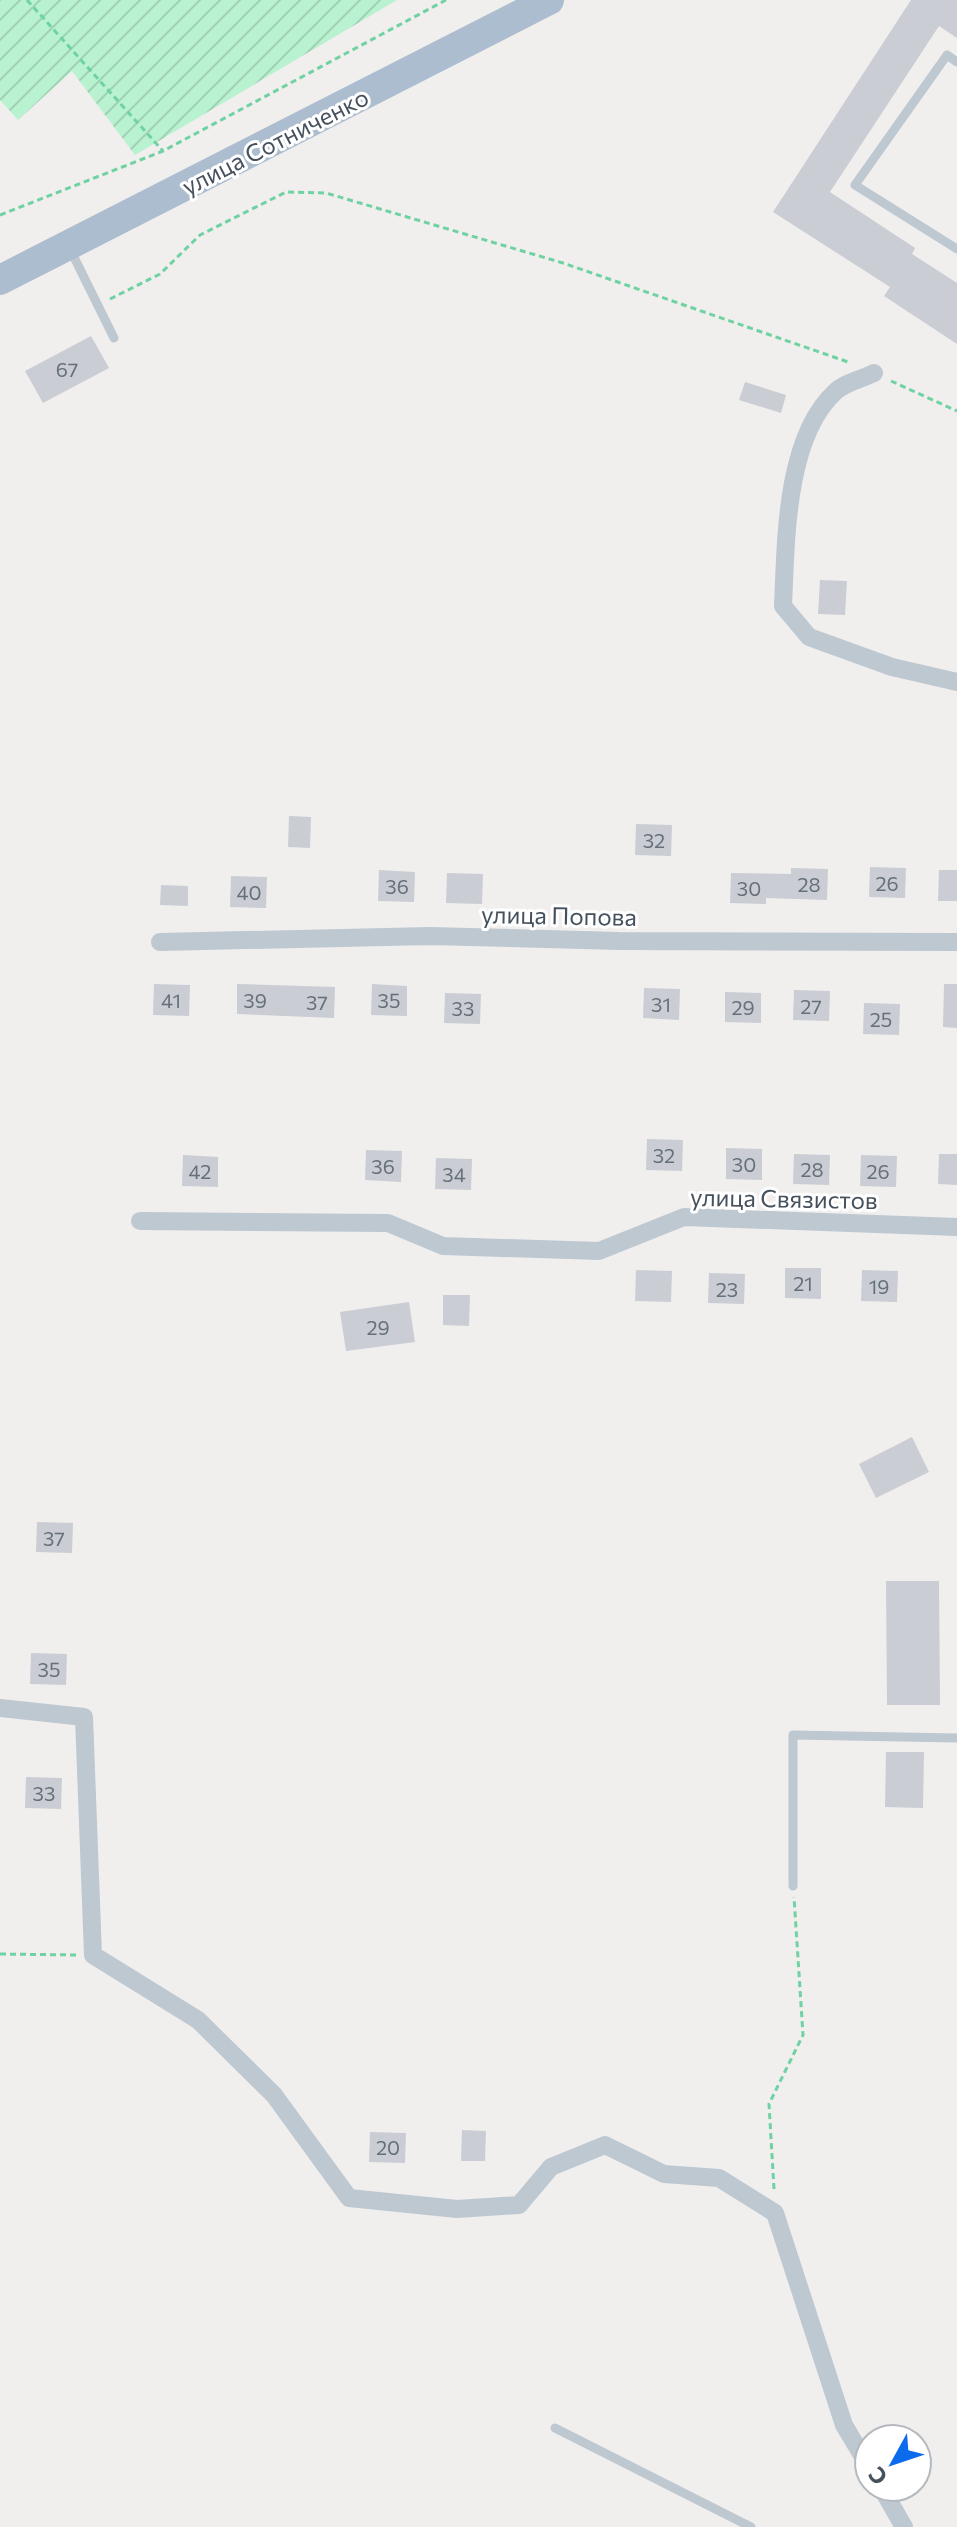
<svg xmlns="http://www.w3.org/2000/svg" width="957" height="2527" viewBox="0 0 957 2527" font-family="Commissioner,sans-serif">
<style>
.garden{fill:url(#garden-furrows)}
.building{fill:#cacdd3}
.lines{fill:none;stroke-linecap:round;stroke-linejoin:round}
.path{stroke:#6ed2a2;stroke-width:3;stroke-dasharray:6 4;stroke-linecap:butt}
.service{stroke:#bdc8d1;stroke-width:9}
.minor{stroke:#bdc8d1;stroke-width:18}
.primary{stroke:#abbdcf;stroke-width:30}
.labels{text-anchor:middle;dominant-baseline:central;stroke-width:6;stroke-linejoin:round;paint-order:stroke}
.number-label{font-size:20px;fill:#66707a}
.street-label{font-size:24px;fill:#45515d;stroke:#fff}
</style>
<defs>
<pattern id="garden-furrows" width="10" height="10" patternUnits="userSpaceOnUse" patternTransform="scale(2)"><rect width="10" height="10" fill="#b9f2d0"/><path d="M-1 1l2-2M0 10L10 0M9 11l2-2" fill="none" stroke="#a0d1b5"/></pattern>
</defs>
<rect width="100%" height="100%" fill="#f1eeee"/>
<path class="garden" d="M 0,0 L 397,0 L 135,155 L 72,71 L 18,120 L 0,100 Z"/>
<g class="building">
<path d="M 911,0 L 957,0 L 957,38 L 939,26 L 830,192 L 915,248 L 912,254 L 957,283 L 957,344 L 884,296 L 890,287 L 773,212 Z"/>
<path d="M 91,336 L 109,368 L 43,403 L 25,371 Z"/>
<path d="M 745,382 L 786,395 L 781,413 L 739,400 Z"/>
<path d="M 820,580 L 847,581 L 845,615 L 818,614 Z"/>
<path d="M 289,816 L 311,817 L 310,848 L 288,847 Z"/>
<path d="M 636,824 L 672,825 L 671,856 L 635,855 Z"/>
<path d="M 870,867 L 906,868 L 905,898 L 869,897 Z"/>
<path d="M 791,868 L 828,869 L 827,900 L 766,898 L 766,904 L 730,903 L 731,873 L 791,874 Z"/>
<path d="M 379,870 L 415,872 L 414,902 L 378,901 Z"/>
<path d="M 939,870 L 957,870 L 957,901 L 938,901 Z"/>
<path d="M 447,873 L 483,874 L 482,904 L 446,903 Z"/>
<path d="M 231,876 L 267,877 L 266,908 L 230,907 Z"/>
<path d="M 161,885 L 188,886 L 188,906 L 160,905 Z"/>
<path d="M 154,984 L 190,985 L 189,1016 L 153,1015 Z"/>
<path d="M 237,984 L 335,987 L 334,1018 L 237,1014 Z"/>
<path d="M 372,984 L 407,986 L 407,1016 L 371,1015 Z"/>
<path d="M 944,984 L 957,984 L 957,1028 L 943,1027 Z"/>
<path d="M 644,988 L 680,989 L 679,1020 L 643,1018 Z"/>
<path d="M 794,990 L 830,991 L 829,1021 L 793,1020 Z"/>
<path d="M 725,992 L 761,993 L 761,1023 L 725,1022 Z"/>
<path d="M 445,993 L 481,994 L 480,1024 L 444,1023 Z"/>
<path d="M 864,1003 L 900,1004 L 899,1035 L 863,1034 Z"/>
<path d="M 647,1139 L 683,1140 L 682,1171 L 646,1170 Z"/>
<path d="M 726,1148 L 762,1149 L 762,1180 L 726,1179 Z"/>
<path d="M 366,1150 L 402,1151 L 401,1182 L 365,1180 Z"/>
<path d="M 794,1154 L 830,1155 L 829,1185 L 793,1184 Z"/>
<path d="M 939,1154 L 957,1154 L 957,1185 L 938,1184 Z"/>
<path d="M 183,1155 L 218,1157 L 218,1187 L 182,1186 Z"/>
<path d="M 861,1155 L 897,1156 L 896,1187 L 860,1186 Z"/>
<path d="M 436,1158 L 472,1159 L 471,1190 L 435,1189 Z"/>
<path d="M 785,1268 L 821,1268 L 821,1299 L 785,1298 Z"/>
<path d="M 636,1270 L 672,1271 L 671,1302 L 635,1301 Z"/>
<path d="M 862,1270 L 898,1271 L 897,1302 L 861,1301 Z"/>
<path d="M 709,1273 L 745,1274 L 744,1304 L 708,1303 Z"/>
<path d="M 443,1295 L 470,1295 L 469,1326 L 443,1325 Z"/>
<path d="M 409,1302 L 415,1342 L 346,1351 L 340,1312 Z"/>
<path d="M 912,1437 L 929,1472 L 876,1498 L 859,1464 Z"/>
<path d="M 37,1522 L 73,1523 L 72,1553 L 36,1552 Z"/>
<path d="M 886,1581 L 939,1581 L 940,1705 L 887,1705 Z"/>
<path d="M 31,1653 L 67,1654 L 66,1685 L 30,1684 Z"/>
<path d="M 886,1752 L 924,1752 L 923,1808 L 885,1807 Z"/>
<path d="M 26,1777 L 62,1778 L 61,1809 L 25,1808 Z"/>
<path d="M 462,2130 L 486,2131 L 485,2161 L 461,2161 Z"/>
<path d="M 370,2132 L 406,2133 L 405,2163 L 369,2162 Z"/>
</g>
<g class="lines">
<g class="path">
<path d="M 27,0 L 163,151"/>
<path d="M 0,215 L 163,151 L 446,0"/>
<path d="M 110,299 L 160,274 L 200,235 L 286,192 L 326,193 L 563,263 L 848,362"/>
<path d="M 891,381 L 957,411"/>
<path d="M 0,1954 L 76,1955"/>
<path d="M 774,2189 L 769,2104 L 803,2035 L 794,1897"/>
</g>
<g class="service">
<path d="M 957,62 L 947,55 L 855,185 L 957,249"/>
<path d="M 70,249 L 114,338"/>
<path d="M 793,1886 L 793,1735 L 957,1738"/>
<path d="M 555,2428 L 751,2527"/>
</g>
<g class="minor">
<path d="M 874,373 C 862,379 844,383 835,392 C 785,438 786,542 783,606 L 809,637 L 892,667 L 957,682"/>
<path d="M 160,942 L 430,936 L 619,941 L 957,942"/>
<path d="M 140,1221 L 388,1223 L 443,1246 L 599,1251 L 684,1217 L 957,1227"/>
<path d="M 0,1708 L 84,1717 L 93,1955 L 198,2020 L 274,2095 L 349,2198 L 457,2209 L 519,2205 L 551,2167 L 605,2145 L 664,2174 L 719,2178 L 775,2213 L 844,2425 L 869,2467"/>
<path d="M 881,2487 L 904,2527"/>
</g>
<path class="primary" d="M 0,280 L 549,0"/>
</g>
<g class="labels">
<g class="number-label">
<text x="67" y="369">67</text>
<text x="654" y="840">32</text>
<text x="887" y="883">26</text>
<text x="809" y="884">28</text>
<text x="397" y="886">36</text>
<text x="749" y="888">30</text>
<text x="249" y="892">40</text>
<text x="171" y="1000">41</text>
<text x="255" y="1000">39</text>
<text x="389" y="1000">35</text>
<text x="317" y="1002">37</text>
<text x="661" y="1004">31</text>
<text x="811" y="1006">27</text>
<text x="743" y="1007">29</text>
<text x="463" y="1008">33</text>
<text x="881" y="1019">25</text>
<text x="664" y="1155">32</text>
<text x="744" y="1164">30</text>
<text x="383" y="1166">36</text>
<text x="812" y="1169">28</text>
<text x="200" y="1171">42</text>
<text x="878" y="1171">26</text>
<text x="454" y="1174">34</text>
<text x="803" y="1283">21</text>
<text x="879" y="1286">19</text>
<text x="727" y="1289">23</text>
<text x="378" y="1327">29</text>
<text x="54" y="1538">37</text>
<text x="49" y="1669">35</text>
<text x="44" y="1793">33</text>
<text x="388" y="2147">20</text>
</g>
<g class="street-label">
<text transform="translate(275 141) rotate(-27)">улица Сотниченко</text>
<text transform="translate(559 915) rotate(1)">улица Попова</text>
<text transform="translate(784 1198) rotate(1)">улица Связистов</text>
</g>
</g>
<g transform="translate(893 2463) rotate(230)"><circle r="38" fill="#ffffff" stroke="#b5b9be" stroke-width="2"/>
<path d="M0-6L14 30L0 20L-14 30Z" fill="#0c6bec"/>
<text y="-12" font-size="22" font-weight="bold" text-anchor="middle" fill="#45515d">С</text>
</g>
</svg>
